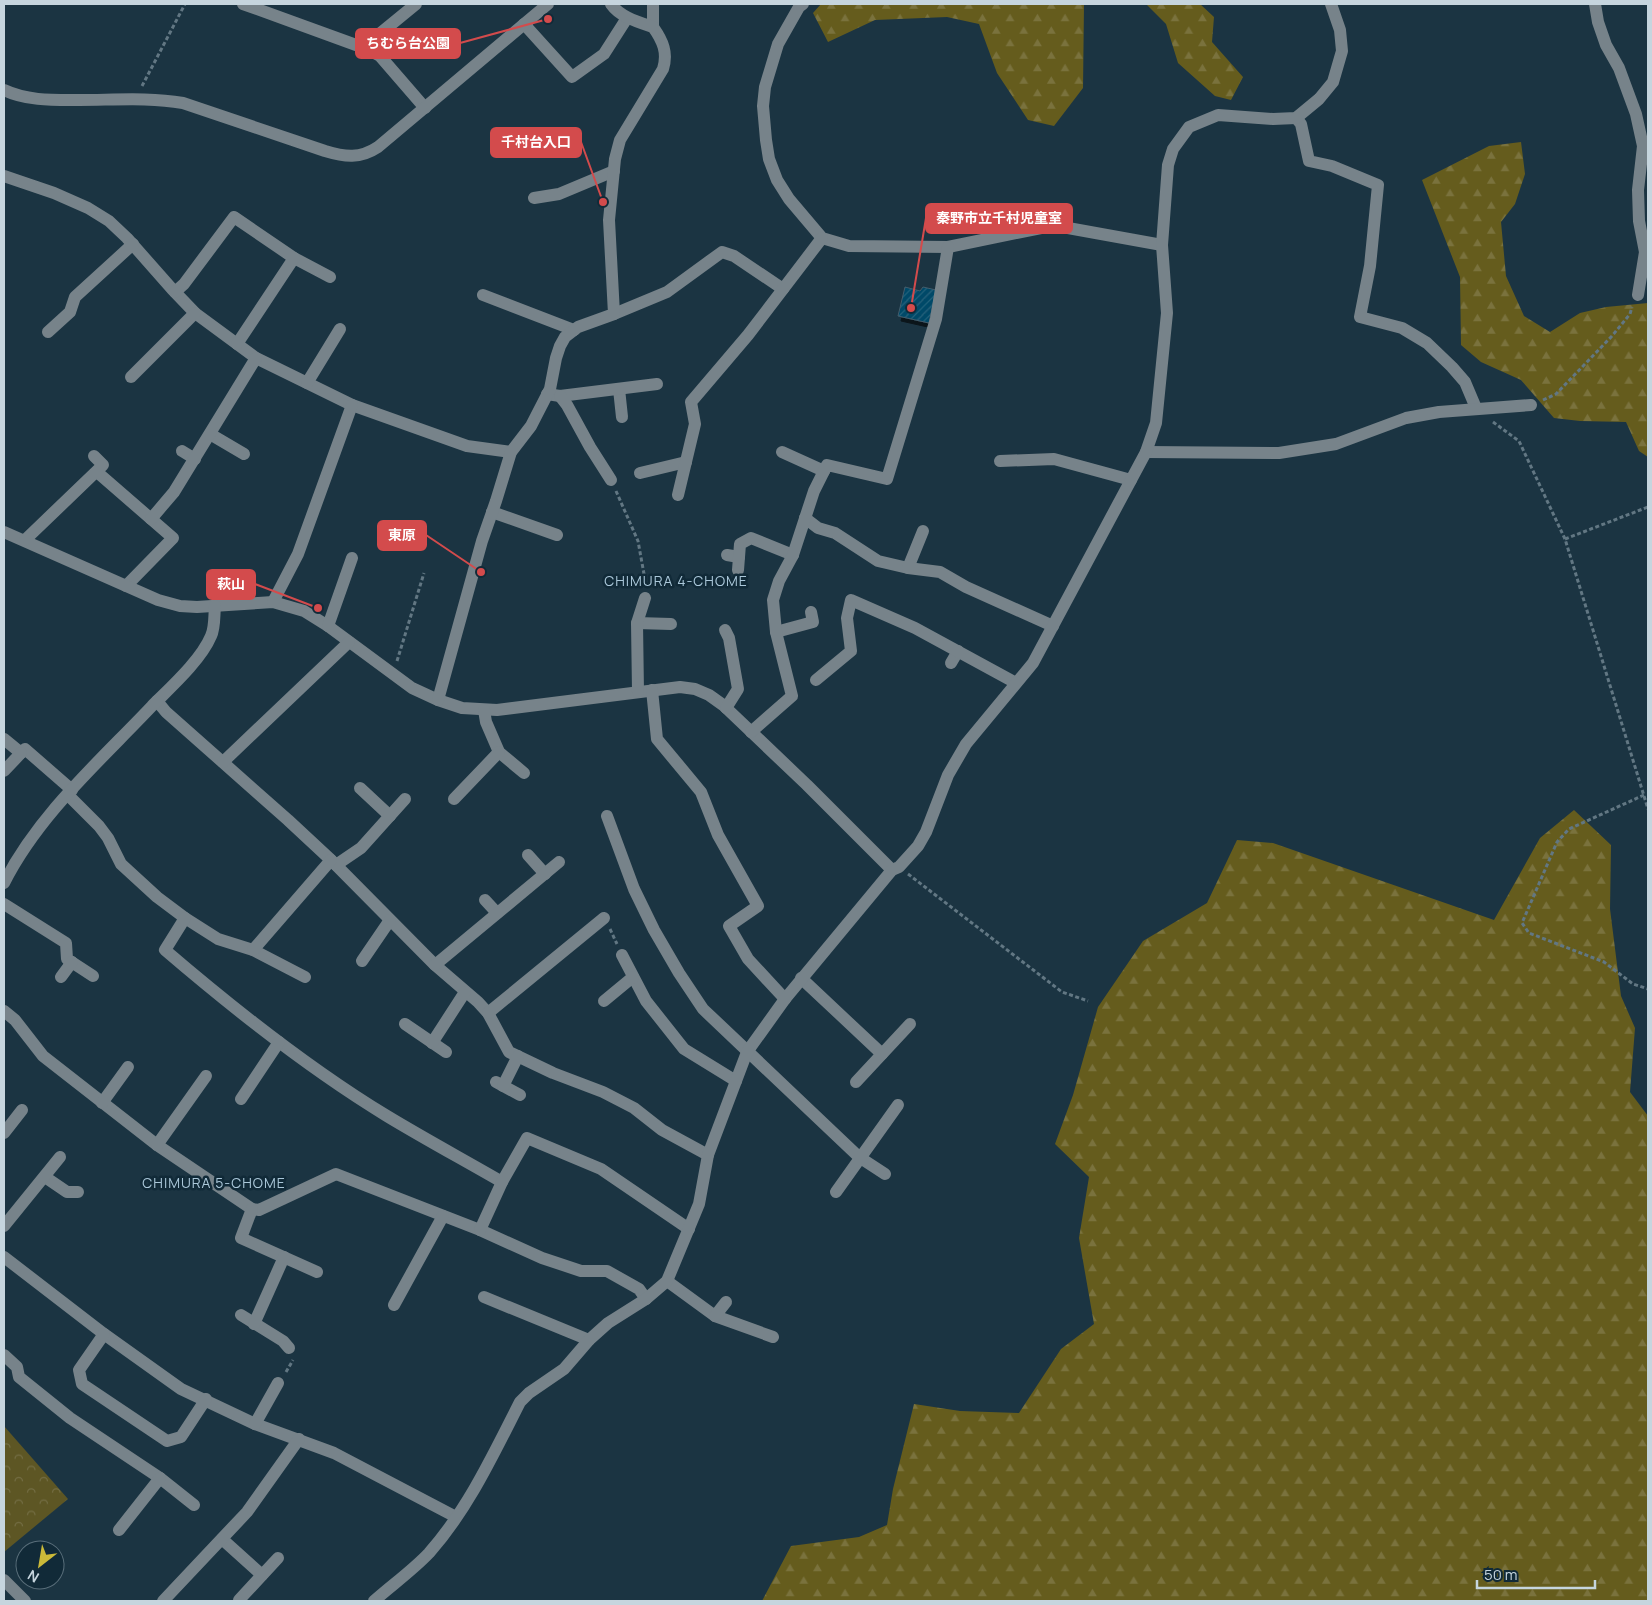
<svg xmlns="http://www.w3.org/2000/svg" width="1652" height="1605" viewBox="0 0 1652 1605" font-family="Manrope,'Noto Sans JP',sans-serif">
<style>
.forest{fill:url(#forest-firs)}
.park{fill:url(#park-crowns)}
.building{fill:url(#building-hatch);stroke:#435d6c;filter:url(#shadow)}
.lines{fill:none;stroke-linecap:round;stroke-linejoin:round}
.path{stroke:#627783;stroke-width:3;stroke-dasharray:4 2.5;stroke-linecap:butt}
.minor{stroke:#77838a;stroke-width:12}
.labels{text-anchor:middle;dominant-baseline:central;stroke-width:5;stroke-linejoin:round;paint-order:stroke}
.neighbourhood-label{font-size:14px;letter-spacing:1px;fill:#abc8da;stroke:#112a38}
.leader{fill:none;stroke:#d34b4c;stroke-width:2}
.callout-dot{fill:#d34b4c;stroke:#112a38;stroke-width:2}
.callout{fill:#d34b4c;stroke:#d34b4c;stroke-width:2}
.callout-label{font-size:14px;text-anchor:middle;font-weight:bold;fill:#fff}
</style>
<defs>
<pattern id="forest-firs" width="22" height="20" patternUnits="userSpaceOnUse" patternTransform="scale(1.25)"><rect width="22" height="20" fill="#655c1d"/><path d="M5 1l3.5 6h-7zM16 11l3.5 6h-7z" fill="#7a723d"/></pattern>
<pattern id="park-crowns" width="20" height="18" patternUnits="userSpaceOnUse" patternTransform="scale(1.25)"><rect width="20" height="18" fill="#5d5624"/><path d="M2 6a3 3 0 1 1 6 0M12 15a3 3 0 1 1 6 0" fill="none" stroke="#736d43"/></pattern>
<pattern id="building-hatch" width="6" height="6" patternUnits="userSpaceOnUse" patternTransform="scale(1.25)"><rect width="6" height="6" fill="#004867"/><path d="M-1 1l2-2M0 6l6-6M5 7l2-2" fill="none" stroke="#24627c"/></pattern>
<filter id="shadow"><feDropShadow dx="3" dy="5" stdDeviation="0" flood-color="#0009"/></filter>
</defs>
<rect width="100%" height="100%" fill="#1b3442"/>
<g class="forest">
<path d="M 821,4 L 1084,4 L 1083,88 L 1054,126 L 1028,120 L 997,73 L 979,24 L 947,17 L 875,20 L 828,42 L 813,13 Z"/>
<path d="M 1146,4 L 1200,4 L 1214,17 L 1212,42 L 1243,77 L 1231,100 L 1215,96 L 1178,63 L 1166,24 Z"/>
<path d="M 1521,142 L 1525,174 L 1515,204 L 1501,222 L 1506,276 L 1524,316 L 1550,332 L 1580,313 L 1606,307 L 1648,303 L 1648,457 L 1639,451 L 1626,422 L 1580,421 L 1554,418 L 1521,380 L 1481,362 L 1461,345 L 1460,277 L 1422,180 L 1489,146 Z"/>
<path d="M 1574,810 L 1611,845 L 1610,909 L 1621,996 L 1635,1028 L 1630,1092 L 1648,1116 L 1648,1601 L 762,1601 L 791,1546 L 859,1537 L 887,1525 L 893,1489 L 914,1404 L 960,1411 L 1019,1413 L 1061,1349 L 1094,1324 L 1079,1238 L 1089,1177 L 1055,1144 L 1073,1095 L 1098,1007 L 1143,941 L 1207,903 L 1237,840 L 1273,843 L 1494,920 L 1540,838 Z"/>
</g>
<path class="park" d="M 4,1426 L 68,1499 L 4,1552 Z"/>
<path class="building" d="M 905,287 L 920,291 L 923,287 L 936,290 L 929,323 L 898,316 Z"/>
<g class="lines">
<g class="path">
<path d="M 142,86 L 185,4"/>
<path d="M 1543,400 L 1556,394 L 1586,363 L 1612,336 L 1630,314 L 1632,307"/>
<path d="M 1493,422 L 1519,441 L 1565,539 L 1648,809"/>
<path d="M 616,491 L 638,541 L 646,585"/>
<path d="M 1565,539 L 1648,507"/>
<path d="M 397,661 L 424,573"/>
<path d="M 1644,795 L 1569,829 L 1557,842 L 1522,923 L 1529,933 L 1604,962 L 1633,984 L 1648,989"/>
<path d="M 908,874 L 1062,992 L 1088,1001"/>
<path d="M 610,929 L 617,944"/>
<path d="M 286,1372 L 293,1360"/>
</g>
<g class="minor">
<path d="M 243,4 L 367,49 L 380,56 L 425,108"/>
<path d="M 803,4 L 799,7 L 778,44 L 765,87 L 763,106 L 766,140 L 769,159 L 777,180 L 789,199 L 822,238 L 849,246 L 948,247 L 1046,227 L 1068,228 L 1162,245"/>
<path d="M 1595,4 L 1598,22 L 1606,45 L 1619,68 L 1636,114 L 1643,146 L 1638,190 L 1639,221 L 1645,252 L 1638,295"/>
<path d="M 524,24 L 572,77 L 604,54 L 627,18"/>
<path d="M 653,27 L 653,4"/>
<path d="M 367,49 L 377,36 L 416,4"/>
<path d="M 4,90 C 27,101 54,100 79,100 C 114,100 149,97 183,103 L 325,151 C 345,157 360,159 378,147 L 548,4"/>
<path d="M 1296,118 L 1301,124 L 1309,161 L 1332,166 L 1378,185 L 1370,266 L 1360,317 L 1402,328 L 1427,343 L 1452,367 L 1465,382 L 1476,408"/>
<path d="M 4,176 L 54,193 L 88,208 L 109,221 L 127,238 L 172,289 L 195,313 L 256,358 L 352,405 L 467,446 L 511,452"/>
<path d="M 534,198 L 559,194 L 614,171"/>
<path d="M 294,258 L 330,277"/>
<path d="M 175,292 L 184,284 L 234,217 L 294,258 L 237,344"/>
<path d="M 483,295 L 574,330"/>
<path d="M 614,314 L 667,292 L 722,252 L 734,256 L 783,289"/>
<path d="M 48,332 L 70,312 L 75,297 L 133,244"/>
<path d="M 131,377 L 195,313"/>
<path d="M 307,383 L 340,329"/>
<path d="M 619,389 L 622,417"/>
<path d="M 547,394 L 560,396 L 657,384"/>
<path d="M 560,396 L 567,405 L 590,447 L 611,480"/>
<path d="M 210,434 L 244,454"/>
<path d="M 182,451 L 195,459"/>
<path d="M 782,452 L 824,471"/>
<path d="M 1146,452 L 1279,453 L 1336,444 L 1406,418 L 1439,412 L 1531,405"/>
<path d="M 1000,461 L 1054,459 L 1131,480"/>
<path d="M 97,472 L 173,538 L 126,586"/>
<path d="M 640,473 L 686,462"/>
<path d="M 678,495 L 695,424 L 691,402 L 748,335 L 822,238"/>
<path d="M 492,512 L 557,535"/>
<path d="M 805,518 L 818,528 L 835,533 L 878,561 L 908,568 L 940,572 L 966,587 L 1053,626"/>
<path d="M 151,519 L 174,492 L 256,358"/>
<path d="M 4,532 L 158,600 L 180,606 L 197,607 L 273,602 L 304,611 L 328,626 L 412,688 L 438,700 L 462,708 L 497,710 L 680,687 L 695,689 L 709,695 L 723,705 L 807,785 L 892,870"/>
<path d="M 25,540 L 103,465 L 94,456"/>
<path d="M 727,555 L 739,557"/>
<path d="M 908,568 L 923,531"/>
<path d="M 738,570 L 740,544 L 751,538 L 793,555"/>
<path d="M 273,602 L 298,554 L 352,405"/>
<path d="M 637,623 L 671,624"/>
<path d="M 328,626 L 352,558"/>
<path d="M 725,630 L 729,638 L 738,689 L 726,708"/>
<path d="M 776,632 L 813,622 L 811,612"/>
<path d="M 951,663 L 958,651"/>
<path d="M 816,680 L 851,651 L 847,618 L 851,600 L 915,628 L 1016,683"/>
<path d="M 652,690 L 657,739 L 701,792 L 718,835 L 758,906 L 729,926 L 748,959 L 785,999"/>
<path d="M 638,692 L 637,623 L 645,598"/>
<path d="M 438,700 L 482,541 L 496,501 L 511,452 L 531,426 L 550,389 L 556,358 L 560,346 L 565,337 L 578,327 L 614,314 L 609,220 L 615,159 L 620,140 L 663,69 C 668,53 663,41 653,27 C 638,22 620,17 611,4"/>
<path d="M 157,701 L 166,712 L 288,820 L 331,860 L 435,965 L 478,1002 L 488,1013 L 509,1052 L 553,1073 L 603,1092 L 634,1108 L 662,1130 L 708,1155"/>
<path d="M 484,710 L 486,722 L 499,752 L 524,773"/>
<path d="M 751,732 L 792,696 L 776,632 L 773,600 L 779,581 L 793,555 L 814,491 L 827,465 L 887,479 L 936,319 L 948,247"/>
<path d="M 4,739 L 21,753 L 25,749 L 72,790"/>
<path d="M 223,762 L 349,642"/>
<path d="M 4,771 L 21,753"/>
<path d="M 360,788 L 390,816"/>
<path d="M 68,795 L 99,826 L 108,838 L 121,864 L 157,897 L 185,918 L 218,939 L 253,950 L 305,977"/>
<path d="M 454,799 L 499,752"/>
<path d="M 607,816 L 634,889 L 654,930 L 679,973 L 703,1009 L 859,1157 L 885,1174"/>
<path d="M 528,855 L 545,874"/>
<path d="M 336,865 L 361,848 L 405,799"/>
<path d="M 4,883 C 39,814 100,761 152,706 C 171,687 201,660 211,636 C 215,628 214,616 215,606"/>
<path d="M 485,900 L 497,913"/>
<path d="M 4,904 L 66,943 L 67,959 L 93,976"/>
<path d="M 185,918 L 165,950 C 235,1010 308,1068 387,1116 C 425,1139 464,1160 502,1182"/>
<path d="M 253,950 L 331,860"/>
<path d="M 622,955 L 646,1001 L 684,1049 L 736,1081"/>
<path d="M 362,961 L 390,920"/>
<path d="M 435,965 L 559,862"/>
<path d="M 61,977 L 72,962"/>
<path d="M 801,978 L 882,1054"/>
<path d="M 604,1001 L 633,977"/>
<path d="M 4,1011 L 15,1020 L 43,1056 L 157,1145 L 252,1209 L 259,1210 L 336,1174 L 480,1230 L 542,1258 L 581,1271 L 607,1271 L 639,1289 L 646,1299"/>
<path d="M 488,1013 L 604,918"/>
<path d="M 405,1024 L 446,1052"/>
<path d="M 432,1043 L 465,992"/>
<path d="M 496,1082 L 520,1095"/>
<path d="M 856,1082 L 910,1024"/>
<path d="M 503,1086 L 518,1056"/>
<path d="M 241,1099 L 279,1042"/>
<path d="M 102,1103 L 128,1067"/>
<path d="M 4,1133 L 22,1110"/>
<path d="M 157,1145 L 206,1076"/>
<path d="M 45,1177 L 67,1192 L 78,1192"/>
<path d="M 836,1192 L 898,1105"/>
<path d="M 252,1209 L 241,1238 L 317,1272"/>
<path d="M 4,1226 L 60,1157"/>
<path d="M 480,1230 L 502,1182 L 527,1138 L 601,1169 L 689,1229"/>
<path d="M 4,1257 L 104,1334 L 181,1389 L 255,1424 L 334,1453 L 456,1517"/>
<path d="M 667,1281 L 715,1316 L 773,1337"/>
<path d="M 484,1297 L 589,1340"/>
<path d="M 394,1305 L 443,1216"/>
<path d="M 241,1315 L 283,1341 L 289,1348"/>
<path d="M 715,1316 L 726,1302"/>
<path d="M 254,1324 L 284,1257"/>
<path d="M 104,1334 L 79,1370 L 82,1384 L 167,1441 L 181,1437 L 206,1399"/>
<path d="M 4,1355 L 17,1367 L 19,1377 L 70,1418 L 160,1478 L 194,1505"/>
<path d="M 255,1424 L 278,1383"/>
<path d="M 119,1530 L 160,1478"/>
<path d="M 222,1539 L 262,1575"/>
<path d="M 4,1580 L 25,1601"/>
<path d="M 239,1600 L 278,1558"/>
<path d="M 163,1601 L 247,1512 L 299,1439"/>
<path d="M 374,1601 C 392,1585 413,1570 429,1553 C 468,1509 493,1455 520,1402 L 529,1393 L 564,1369 L 589,1340 L 608,1323 L 646,1299 L 667,1281 L 699,1204 L 708,1155 L 747,1052 L 785,999 L 892,870 L 899,867 L 918,846 L 926,832 L 948,775 L 966,744 L 1033,663 L 1146,452 L 1156,423 L 1167,313 L 1162,245 L 1168,165 L 1173,149 L 1189,127 L 1218,115 L 1273,119 L 1296,118 L 1319,99 L 1333,82 L 1342,51 L 1340,30 L 1331,4"/>
</g>
</g>
<g class="labels">
<g class="neighbourhood-label">
<text x="676" y="580">CHIMURA 4-CHOME</text>
<text x="214" y="1182">CHIMURA 5-CHOME</text>
</g>
</g>
<path class="leader" d="M548 19L460 43M603 202L581 142M911 308L926 218M481 572L426 535M318 608L255 584"/>
<g class="callout-dot">
<circle cx="548" cy="19" r="5"/>
<circle cx="603" cy="202" r="5"/>
<circle cx="911" cy="308" r="5"/>
<circle cx="481" cy="572" r="5"/>
<circle cx="318" cy="608" r="5"/>
</g>
<g class="callout">
<rect x="356" y="29" width="104" height="29" rx="5"/>
<rect x="491" y="128" width="90" height="29" rx="5"/>
<rect x="926" y="204" width="146" height="29" rx="5"/>
<rect x="378" y="521" width="48" height="29" rx="5"/>
<rect x="207" y="570" width="48" height="29" rx="5"/>
</g>
<g class="callout-label">
<text x="408" y="48">ちむら台公園</text>
<text x="536" y="147">千村台入口</text>
<text x="999" y="223">秦野市立千村児童室</text>
<text x="402" y="540">東原</text>
<text x="231" y="589">萩山</text>
</g>
<rect width="1652" height="1605" fill="none" stroke="#c6d5de" stroke-width="10"/>
<g transform="translate(40 1565) rotate(211)"><circle r="24" fill="#112a38" stroke="#596e7a"/>
<path d="M0-4L9 19L0 12L-9 19Z" fill="#cbba39"/>
<text y="-8" font-size="14" font-weight="bold" text-anchor="middle" fill="#c6d5de">N</text>
</g>
<path d="M1477 1580v8h118v-8" fill="none" stroke="#c6d5de" stroke-width="2.5"/>
<text x="1484" y="1580" font-size="15" fill="#c6d5de" stroke="#112a38" stroke-width="4" paint-order="stroke">50 m</text>
</svg>
